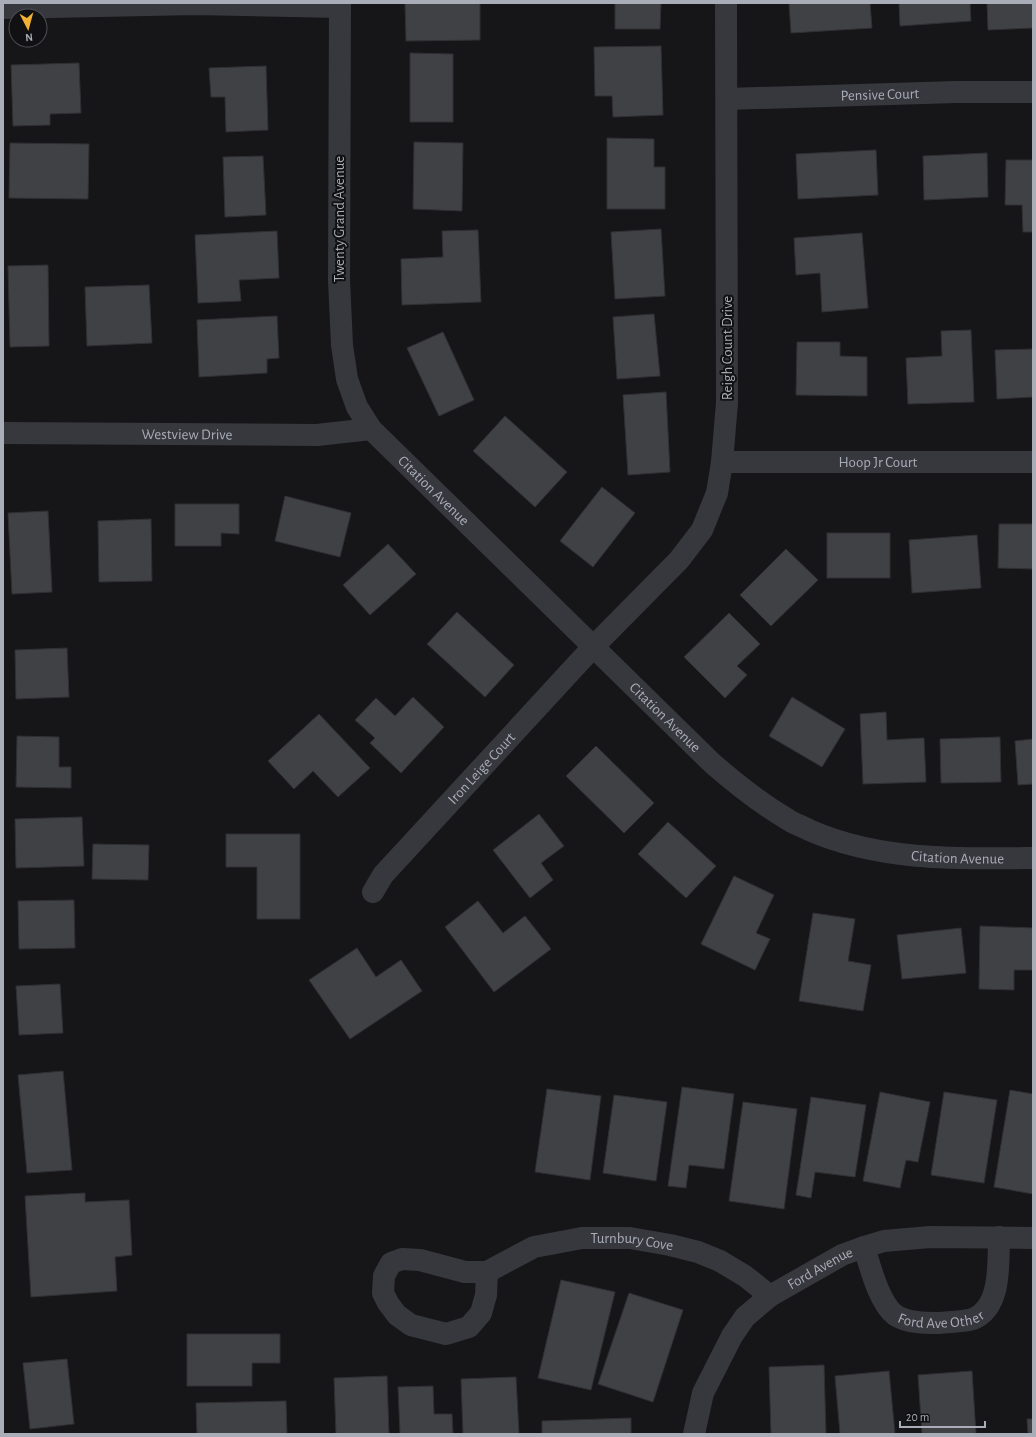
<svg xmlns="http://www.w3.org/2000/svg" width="1036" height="1437" viewBox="0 0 1036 1437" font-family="'Alegreya Sans',sans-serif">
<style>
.building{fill:#404145;stroke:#303034}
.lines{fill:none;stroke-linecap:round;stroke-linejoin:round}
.minor{stroke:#37383d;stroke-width:22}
.labels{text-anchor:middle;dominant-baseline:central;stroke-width:4;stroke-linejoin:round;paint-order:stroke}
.street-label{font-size:15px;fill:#a8adb8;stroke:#111113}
</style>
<rect width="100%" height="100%" fill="#161618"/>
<g class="building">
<path d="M 405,3 L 480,3 L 480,40 L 406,41 Z"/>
<path d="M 615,3 L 661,3 L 660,29 L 615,29 Z"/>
<path d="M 789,3 L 870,3 L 872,28 L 791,33 Z"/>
<path d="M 899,3 L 970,3 L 971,21 L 900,26 Z"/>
<path d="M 987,3 L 1033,3 L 1033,28 L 988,30 Z"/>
<path d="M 661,46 L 663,115 L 613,117 L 612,96 L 595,96 L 594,47 Z"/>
<path d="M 410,53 L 453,54 L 453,122 L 410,122 Z"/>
<path d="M 79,63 L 81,113 L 50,114 L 50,125 L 13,126 L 11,65 Z"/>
<path d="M 266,66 L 268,130 L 226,132 L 225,97 L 211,97 L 209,68 Z"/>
<path d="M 607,138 L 654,139 L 654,167 L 665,167 L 665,209 L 607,209 Z"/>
<path d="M 414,142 L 463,143 L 462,211 L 413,209 Z"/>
<path d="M 10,143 L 89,144 L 88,199 L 9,198 Z"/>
<path d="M 876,150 L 878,195 L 798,199 L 796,154 Z"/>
<path d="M 987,153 L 988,197 L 924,200 L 923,156 Z"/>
<path d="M 263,156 L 266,215 L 225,217 L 223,157 Z"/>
<path d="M 1006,160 L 1033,160 L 1033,232 L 1023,232 L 1022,205 L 1005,205 Z"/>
<path d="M 661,229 L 665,296 L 615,299 L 611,232 Z"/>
<path d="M 478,230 L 481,302 L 402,305 L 401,259 L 443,257 L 442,231 Z"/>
<path d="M 277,231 L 279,278 L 239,280 L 241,301 L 198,303 L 195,235 Z"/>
<path d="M 862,233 L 868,308 L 822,312 L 820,273 L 796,275 L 794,238 Z"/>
<path d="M 48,265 L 49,346 L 10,347 L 8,266 Z"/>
<path d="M 149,285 L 152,343 L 87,346 L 85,287 Z"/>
<path d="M 654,314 L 660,376 L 617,379 L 613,317 Z"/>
<path d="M 277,316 L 279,358 L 267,359 L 267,373 L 199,377 L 197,320 Z"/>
<path d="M 971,330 L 974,402 L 908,404 L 906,358 L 942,356 L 941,331 Z"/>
<path d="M 443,332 L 474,400 L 439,416 L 407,348 Z"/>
<path d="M 797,342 L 840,342 L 840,356 L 867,357 L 867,396 L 796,395 Z"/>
<path d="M 1033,349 L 1033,397 L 997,399 L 995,350 Z"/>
<path d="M 666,392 L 670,472 L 628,475 L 623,395 Z"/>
<path d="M 505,416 L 567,472 L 535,507 L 473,451 Z"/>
<path d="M 602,487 L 635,513 L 593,567 L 560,541 Z"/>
<path d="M 285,496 L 351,513 L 340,557 L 275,541 Z"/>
<path d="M 175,504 L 239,504 L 239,534 L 221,533 L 221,546 L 175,546 Z"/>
<path d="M 48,511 L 52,592 L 12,594 L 8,513 Z"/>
<path d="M 151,519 L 152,581 L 99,582 L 98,521 Z"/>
<path d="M 999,524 L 1033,524 L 1033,582 L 1033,569 L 998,568 Z"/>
<rect x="827" y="533" width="63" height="45"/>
<path d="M 977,535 L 981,588 L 912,593 L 909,540 Z"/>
<path d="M 388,544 L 416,574 L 370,615 L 343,585 Z"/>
<path d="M 786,549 L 818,580 L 771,626 L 740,595 Z"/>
<path d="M 457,612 L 514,665 L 485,697 L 427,644 Z"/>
<path d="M 729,613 L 760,644 L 737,666 L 747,675 L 725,698 L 684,657 Z"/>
<path d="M 67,648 L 69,697 L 16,699 L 15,650 Z"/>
<path d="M 413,697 L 444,727 L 401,773 L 370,743 L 375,738 L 355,720 L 376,698 L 395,716 Z"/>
<path d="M 792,697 L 845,729 L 822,767 L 769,736 Z"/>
<path d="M 886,712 L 887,740 L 924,738 L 926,782 L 863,784 L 860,714 Z"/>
<path d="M 319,714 L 370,768 L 338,797 L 313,771 L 294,789 L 268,761 Z"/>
<path d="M 17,736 L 59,737 L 59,767 L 71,767 L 71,788 L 16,787 Z"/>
<path d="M 1000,737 L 1001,782 L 941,783 L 940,739 Z"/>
<path d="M 1033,739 L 1033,784 L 1018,785 L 1015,741 Z"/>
<path d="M 596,746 L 654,803 L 624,833 L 566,776 Z"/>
<path d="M 539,814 L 564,846 L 541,863 L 553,880 L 530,898 L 493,850 Z"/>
<path d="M 82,817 L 84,866 L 16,868 L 15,819 Z"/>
<path d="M 668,822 L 716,866 L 686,898 L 638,854 Z"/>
<path d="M 226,834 L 300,834 L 300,919 L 257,919 L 257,867 L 226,867 Z"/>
<path d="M 93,844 L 149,845 L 148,880 L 92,879 Z"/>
<path d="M 734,876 L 774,895 L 756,933 L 770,939 L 755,970 L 701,944 Z"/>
<path d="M 74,900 L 75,948 L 19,949 L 18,901 Z"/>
<path d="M 478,901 L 503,933 L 525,916 L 551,949 L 494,992 L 445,927 Z"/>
<path d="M 813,913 L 855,919 L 848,961 L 871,965 L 863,1011 L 799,1001 Z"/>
<path d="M 980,926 L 1033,928 L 1033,970 L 1014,970 L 1014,990 L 979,989 Z"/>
<path d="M 961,928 L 966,973 L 902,979 L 897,935 Z"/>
<path d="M 357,948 L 376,977 L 401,960 L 422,991 L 350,1039 L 309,980 Z"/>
<path d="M 60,984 L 63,1033 L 19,1035 L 16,986 Z"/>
<path d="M 63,1071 L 72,1170 L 27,1173 L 18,1075 Z"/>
<path d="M 682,1087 L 734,1094 L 724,1169 L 689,1165 L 686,1188 L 668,1186 Z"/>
<path d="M 547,1089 L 601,1096 L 590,1180 L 535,1172 Z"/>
<path d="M 1010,1090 L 1033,1094 L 1033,1194 L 994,1187 Z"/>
<path d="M 880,1092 L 930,1102 L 918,1162 L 906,1160 L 900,1188 L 863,1181 Z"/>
<path d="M 944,1092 L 997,1100 L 984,1183 L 931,1175 Z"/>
<path d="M 614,1095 L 667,1102 L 656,1181 L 603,1173 Z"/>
<path d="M 811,1097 L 866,1105 L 855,1177 L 815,1172 L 811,1198 L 796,1195 Z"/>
<path d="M 743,1102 L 797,1109 L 784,1209 L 729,1201 Z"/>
<path d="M 85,1193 L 85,1202 L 129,1200 L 132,1255 L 115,1257 L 117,1291 L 31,1297 L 25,1196 Z"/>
<path d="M 561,1280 L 615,1292 L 591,1390 L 538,1378 Z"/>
<path d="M 629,1293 L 683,1310 L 653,1402 L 598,1384 Z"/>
<path d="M 187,1334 L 280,1334 L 280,1363 L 252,1363 L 252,1386 L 187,1386 Z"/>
<path d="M 67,1359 L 74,1424 L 30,1429 L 23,1363 Z"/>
<path d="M 824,1365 L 826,1434 L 771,1434 L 769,1367 Z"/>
<path d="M 889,1371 L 895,1434 L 840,1434 L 835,1376 Z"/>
<path d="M 972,1371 L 976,1434 L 922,1434 L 918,1375 Z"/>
<path d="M 387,1376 L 389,1434 L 336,1434 L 334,1378 Z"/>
<path d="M 516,1377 L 519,1434 L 463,1434 L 461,1379 Z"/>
<path d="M 433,1386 L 434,1414 L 452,1414 L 453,1434 L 400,1434 L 398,1387 Z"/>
<path d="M 286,1401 L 287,1434 L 197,1434 L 196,1403 Z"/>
<path d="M 631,1418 L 631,1434 L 542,1434 L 542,1421 Z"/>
<path d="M 1027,1419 L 1033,1419 L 1033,1434 L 1028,1434 Z"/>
</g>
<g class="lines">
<g class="minor">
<path id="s1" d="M 340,3 L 339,280 L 342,345 L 347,379 L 357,407 L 371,429 L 712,763 C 736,784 760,803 787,819 C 794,824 802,826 809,830 C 879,861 958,859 1033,858"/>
<path d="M 3,8 L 195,4 L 340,7"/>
<path id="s2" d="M 727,99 L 956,92 L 1033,92"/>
<path id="s3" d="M 3,433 L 317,435 L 371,429"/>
<path id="s4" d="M 722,462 L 1033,462"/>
<path id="s5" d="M 373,892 L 383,875 L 593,647 L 679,560 L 702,530 L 717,493 L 722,462 L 727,403 L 726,3"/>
<path id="s6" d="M 864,1247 C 870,1266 879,1303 895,1315 C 907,1323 926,1323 939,1323 C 949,1322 963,1322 973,1319 C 1002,1307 998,1263 999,1237"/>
<path id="s7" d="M 487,1272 L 486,1295 L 481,1313 L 469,1327 L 446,1334 L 411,1325 L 397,1315 L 388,1303 L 383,1293 L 384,1276 L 391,1263 L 402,1259 L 420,1260 L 465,1272 L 487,1272 L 534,1247 L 582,1238 L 630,1238 L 670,1245 L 698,1252 L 720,1261 L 745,1276 L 770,1296"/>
<path id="s8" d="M 694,1434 L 703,1393 L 732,1336 L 745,1317 L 770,1296 L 842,1255 L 864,1247 L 884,1241 L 930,1237 L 1033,1238"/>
</g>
</g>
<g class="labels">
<g class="street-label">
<text stroke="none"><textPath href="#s2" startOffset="153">Pensive Court</textPath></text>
<text transform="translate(339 219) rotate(-90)">Twenty Grand Avenue</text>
<text transform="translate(727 348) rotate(-90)">Reigh Count Drive</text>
<text stroke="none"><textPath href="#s3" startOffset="184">Westview Drive</textPath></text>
<text stroke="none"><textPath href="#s4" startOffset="156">Hoop Jr Court</textPath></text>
<text stroke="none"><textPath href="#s1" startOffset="520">Citation Avenue</textPath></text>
<text stroke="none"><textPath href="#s1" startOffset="844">Citation Avenue</textPath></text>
<text stroke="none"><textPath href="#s5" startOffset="165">Iron Leige Court</textPath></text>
<text stroke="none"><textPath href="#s1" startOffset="1180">Citation Avenue</textPath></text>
<text stroke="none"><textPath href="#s7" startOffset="446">Turnbury Cove</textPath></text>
<text stroke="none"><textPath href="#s8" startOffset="219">Ford Avenue</textPath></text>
<text stroke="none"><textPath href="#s6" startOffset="123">Ford Ave Other</textPath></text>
</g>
</g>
<rect width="1036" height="1437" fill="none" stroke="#a8adb8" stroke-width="8"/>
<g transform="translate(28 28) rotate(174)"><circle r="19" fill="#111113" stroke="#4d4f55"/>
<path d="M0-3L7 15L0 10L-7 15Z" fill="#f2b134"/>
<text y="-6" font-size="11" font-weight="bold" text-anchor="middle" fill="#a8adb8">N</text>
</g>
<path d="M900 1421v6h85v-6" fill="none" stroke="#a8adb8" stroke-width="2"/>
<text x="906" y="1421" font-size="12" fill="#a8adb8" stroke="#111113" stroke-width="3" paint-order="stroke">20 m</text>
</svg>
